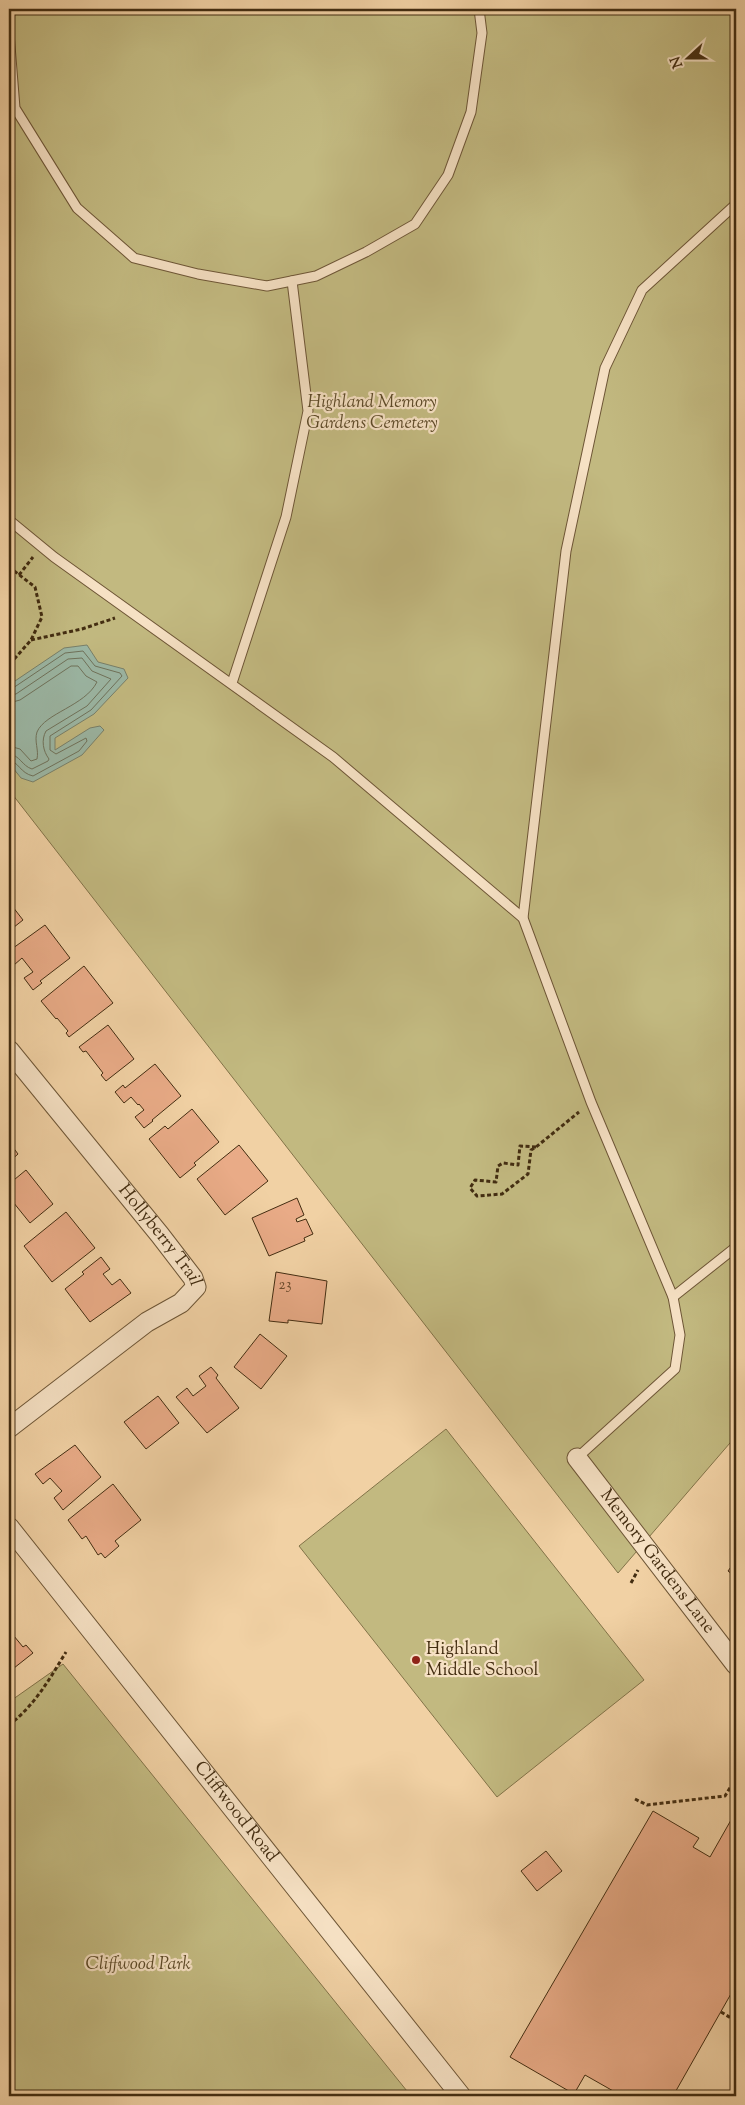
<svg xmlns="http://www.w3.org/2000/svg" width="745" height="2105" viewBox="0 0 745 2105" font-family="'Sorts Mill Goudy',serif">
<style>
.green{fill:#c2b980;stroke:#827348}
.water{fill:#9bb7a5;stroke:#78806a}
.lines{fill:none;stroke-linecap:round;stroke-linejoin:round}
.shore{stroke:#6f725b;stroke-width:1}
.building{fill:#e9ab87;stroke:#432d11}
.lane-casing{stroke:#6e5636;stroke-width:11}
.street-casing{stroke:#6e5636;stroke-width:21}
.path{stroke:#432d11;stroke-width:3;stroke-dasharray:4 2.5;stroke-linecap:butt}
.lane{stroke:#f6e1c4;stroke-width:9}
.street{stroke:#f6e1c4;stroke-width:19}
.poi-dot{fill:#8f2418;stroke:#f6e1c4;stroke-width:2}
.labels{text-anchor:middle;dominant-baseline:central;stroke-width:4.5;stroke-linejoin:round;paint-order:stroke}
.number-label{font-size:15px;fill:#6c4c2e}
.park-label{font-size:18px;font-style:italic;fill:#5c4927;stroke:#f6e1c4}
.street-label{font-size:18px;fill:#432d11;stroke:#f6e1c4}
.poi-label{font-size:18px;fill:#432d11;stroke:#f6e1c4;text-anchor:start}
</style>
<rect width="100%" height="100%" fill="#f1d1a4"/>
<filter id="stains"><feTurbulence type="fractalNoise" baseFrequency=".004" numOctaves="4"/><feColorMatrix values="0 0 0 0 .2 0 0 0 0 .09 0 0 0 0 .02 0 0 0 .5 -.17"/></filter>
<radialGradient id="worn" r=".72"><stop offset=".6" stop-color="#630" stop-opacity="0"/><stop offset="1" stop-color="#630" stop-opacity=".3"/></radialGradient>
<g class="green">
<path d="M 9,9 L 736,9 L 736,1436 L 618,1573 L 9,790 Z"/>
<path d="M 446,1429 L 644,1680 L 497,1797 L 299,1546 Z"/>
<path d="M 63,1664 L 411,2096 L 9,2096 L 9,1702 Z"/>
</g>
<path class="water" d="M 87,645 L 98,662 L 124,669 L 128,678 L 94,714 L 55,738 L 55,750 L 90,728 L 100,726 L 104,730 L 82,755 L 33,782 L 21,778 L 9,763 L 9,685 L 64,648 Z"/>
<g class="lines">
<g class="shore">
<path d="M 9,689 L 13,688 L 65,653 L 83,651 L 95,666 L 120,673 L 122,676 L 91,710 L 50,736 L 50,750 L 56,754 L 86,738 L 87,741 L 79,751 L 33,776 C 20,773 19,762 9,760"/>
<path d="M 9,695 L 16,694 L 68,659 L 82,658 L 92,671 L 111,679 L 87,706 L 46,731 C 41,740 43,751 49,759 L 48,761 L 32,769 C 22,766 20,755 9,754"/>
<path d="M 9,703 L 20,700 L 71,666 L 78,666 L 86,676 L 97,682 C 85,706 45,713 37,732 C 34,741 39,750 37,759 L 31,761 L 20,749 L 9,746"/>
</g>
</g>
<g class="building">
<path d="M 9,902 L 23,920 L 9,931 Z"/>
<path d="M 45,925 L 70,958 L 40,981 L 42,983 L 33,990 L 24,978 L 33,972 L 22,958 L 14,965 L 9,959 L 9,951 Z"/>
<path d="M 84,966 L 113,1003 L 69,1037 L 66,1033 L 68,1031 L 57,1018 L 56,1019 L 41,1001 Z"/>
<path d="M 108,1025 L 134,1059 L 106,1081 L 101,1075 L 103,1073 L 86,1051 L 83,1052 L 79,1047 Z"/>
<path d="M 155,1064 L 181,1096 L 152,1120 L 153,1121 L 144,1128 L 135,1117 L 144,1110 L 139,1104 L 138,1105 L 131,1097 L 124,1103 L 115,1092 L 123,1085 L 125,1088 Z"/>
<path d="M 192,1109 L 219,1142 L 194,1163 L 196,1165 L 180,1178 L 149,1139 L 165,1126 L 168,1129 Z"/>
<path d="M 9,1142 L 18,1154 L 9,1162 Z"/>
<path d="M 239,1145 L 268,1181 L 225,1215 L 197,1179 Z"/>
<path d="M 26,1170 L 53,1204 L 30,1223 L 9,1197 L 9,1184 Z"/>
<path d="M 297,1198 L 304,1215 L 296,1219 L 297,1222 L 306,1219 L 313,1234 L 304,1238 L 305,1241 L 269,1256 L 252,1218 Z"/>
<path d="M 66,1212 L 95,1248 L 52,1282 L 24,1246 Z"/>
<path d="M 101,1257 L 110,1269 L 103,1274 L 112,1285 L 120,1279 L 131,1293 L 90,1322 L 65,1289 L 84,1274 L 82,1272 Z"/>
<path d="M 276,1272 L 327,1281 L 322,1324 L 288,1320 L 288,1323 L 269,1321 Z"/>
<path d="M 260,1334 L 287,1356 L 261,1389 L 234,1367 Z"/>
<path d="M 211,1367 L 218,1375 L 216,1378 L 239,1408 L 207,1433 L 176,1397 L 187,1388 L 193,1396 L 206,1386 L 199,1376 Z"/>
<path d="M 158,1396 L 179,1423 L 146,1449 L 124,1422 Z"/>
<path d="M 75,1445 L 101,1477 L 63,1510 L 54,1498 L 62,1491 L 50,1478 L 43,1484 L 35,1474 Z"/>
<path d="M 113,1484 L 141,1520 L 115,1541 L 119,1546 L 105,1558 L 101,1553 L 98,1555 L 86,1536 L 82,1539 L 68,1520 Z"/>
<path d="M 736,1560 L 736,1577 L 728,1571 Z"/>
<path d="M 9,1630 L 23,1647 L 26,1645 L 33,1653 L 9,1672 Z"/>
<path d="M 653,1811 L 699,1838 L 693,1847 L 710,1857 L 731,1820 L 736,1822 L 736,1985 L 673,2096 L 622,2096 L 585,2075 L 574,2094 L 510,2057 Z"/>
<path d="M 546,1851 L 562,1871 L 537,1891 L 521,1871 Z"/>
</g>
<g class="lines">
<g class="lane-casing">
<g id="lane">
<path d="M 9,18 L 11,9"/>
<path d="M 9,33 L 15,108 L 77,208 L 134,258 L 198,274 L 267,286 L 316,276 L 366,252 L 415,224 L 448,175 L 471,112 L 482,33 L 479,9"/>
<path d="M 9,520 L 54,557 L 333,757 L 523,918"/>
<path d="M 232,683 L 286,517 L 308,411 L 292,281"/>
<path d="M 673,1297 L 736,1247"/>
<path d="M 577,1458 L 675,1369 L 680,1335 L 673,1297 L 591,1102 L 523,918 L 566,551 L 605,368 L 642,290 L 736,204"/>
</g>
</g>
<g class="street-casing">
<g id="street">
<path id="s1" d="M 9,1050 L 160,1235 L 193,1278 L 196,1287 L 181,1303 L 147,1322 L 9,1428"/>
<path id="s2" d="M 577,1458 L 736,1665"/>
<path id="s3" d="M 9,1527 L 461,2096"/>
</g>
</g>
<g class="path">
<path d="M 9,567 L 35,587 L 42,617 L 31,640 L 9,665"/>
<path d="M 19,575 L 33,557"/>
<path d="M 31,640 L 82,629 L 115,618"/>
<path d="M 536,1147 L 520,1146 L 518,1165 L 503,1163 L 498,1166 L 496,1182 L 475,1180 L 470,1188 L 477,1196 L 502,1194 L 528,1174 L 531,1150 L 536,1147 L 579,1112"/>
<path d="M 631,1583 L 638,1570"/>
<path d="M 9,1725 C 35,1705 49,1680 66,1652"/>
<path d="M 635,1799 L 647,1805 L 725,1796 L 736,1778"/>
<path d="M 721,2012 L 736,2021"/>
</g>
<use href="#lane" class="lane"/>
<use href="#street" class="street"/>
</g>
<circle class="poi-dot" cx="416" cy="1660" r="5"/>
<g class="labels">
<g class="number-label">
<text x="285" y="1285">23</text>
</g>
<g class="park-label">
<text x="372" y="403">Highland Memory<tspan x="372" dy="21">Gardens Cemetery</tspan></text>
<text x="138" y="1965">Cliffwood Park</text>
</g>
<g class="street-label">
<text stroke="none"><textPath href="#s1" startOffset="239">Hollyberry Trail</textPath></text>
<text stroke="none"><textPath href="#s2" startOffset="131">Memory Gardens Lane</textPath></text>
<text stroke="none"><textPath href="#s3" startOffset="364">Cliffwood Road</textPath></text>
</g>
<g class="poi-label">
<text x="426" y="1650">Highland<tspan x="426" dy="21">Middle School</tspan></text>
</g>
</g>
<rect width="745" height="2105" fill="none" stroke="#f1d1a4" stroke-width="30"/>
<rect x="10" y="10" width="725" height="2085" fill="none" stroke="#432d11" stroke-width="2.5"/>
<rect x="15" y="15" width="715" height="2075" fill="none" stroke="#432d11"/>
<g transform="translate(688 58) rotate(249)" stroke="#f6e1c4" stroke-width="4" paint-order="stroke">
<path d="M0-4L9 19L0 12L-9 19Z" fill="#432d11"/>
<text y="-8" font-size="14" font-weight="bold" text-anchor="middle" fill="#432d11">N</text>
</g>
<rect width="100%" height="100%" filter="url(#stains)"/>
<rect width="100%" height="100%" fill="url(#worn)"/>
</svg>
